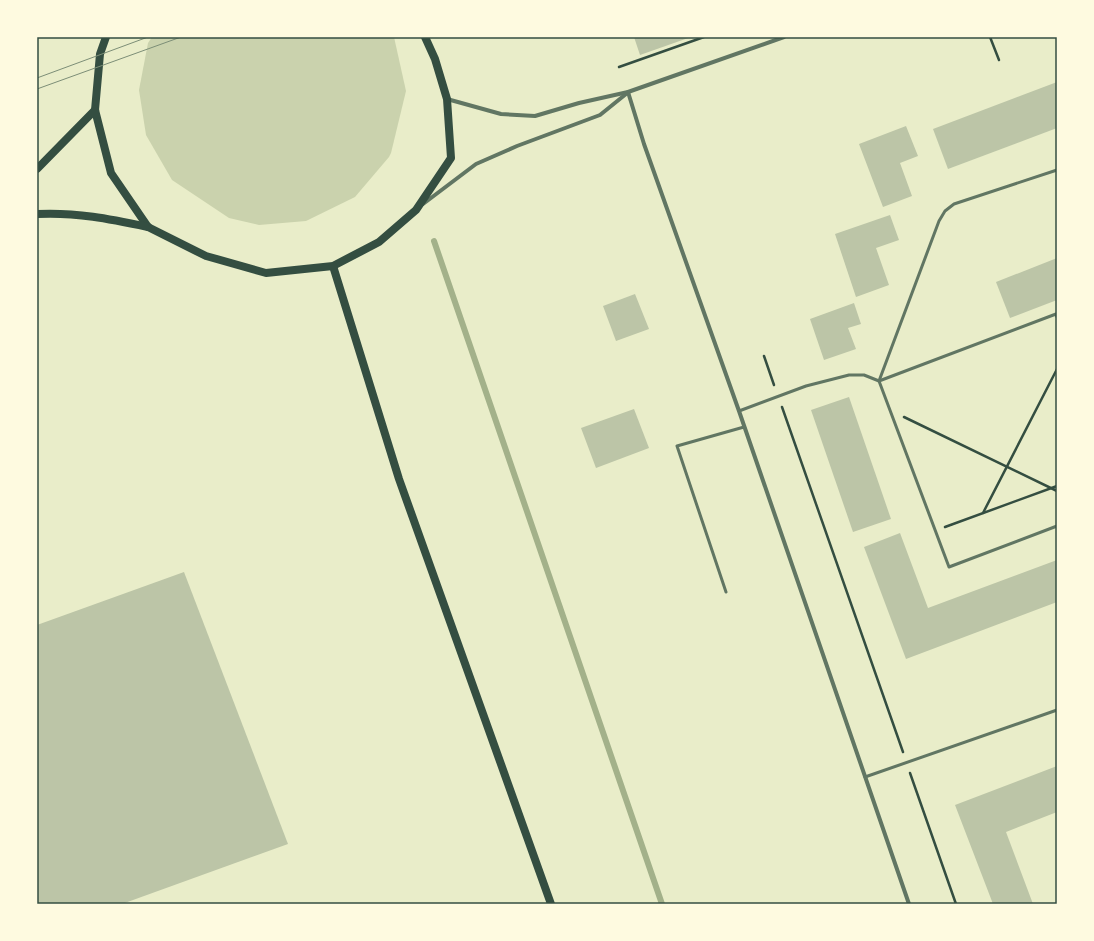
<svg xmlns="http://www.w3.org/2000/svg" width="1094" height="941" viewBox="0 0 1094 941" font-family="Overpass,sans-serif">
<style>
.green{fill:#cad2ad}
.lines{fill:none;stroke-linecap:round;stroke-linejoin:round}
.stream{stroke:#a3b18a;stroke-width:6}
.building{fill:#bcc5a7}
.path{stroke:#344e41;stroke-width:2.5}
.service{stroke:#617663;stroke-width:3}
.minor{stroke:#617663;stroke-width:4}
.secondary{stroke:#344e41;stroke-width:8}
.tram{stroke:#7c8e77;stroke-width:1}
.neatline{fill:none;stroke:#344e41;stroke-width:1.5}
</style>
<rect width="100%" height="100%" fill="#e9edc9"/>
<path class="green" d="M 152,37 L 394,37 L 406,91 L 391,153 L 389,157 L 355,197 L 306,221 L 259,225 L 229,218 L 172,180 L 146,135 L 139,90 L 148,43 Z"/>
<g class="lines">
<path class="stream" d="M 434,241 L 662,904"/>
</g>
<g class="building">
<path d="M 634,37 L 691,37 L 640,55 Z"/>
<path d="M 1057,82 L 1057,128 L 948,169 L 933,129 Z"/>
<path d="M 906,126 L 918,156 L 900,163 L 912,196 L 883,207 L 859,144 Z"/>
<path d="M 890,215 L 899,240 L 876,248 L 889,285 L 856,297 L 835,234 Z"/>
<path d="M 1057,258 L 1057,300 L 1010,318 L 996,282 Z"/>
<path d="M 635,294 L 649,329 L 616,341 L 603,306 Z"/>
<path d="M 854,303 L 861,324 L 848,328 L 856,349 L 824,360 L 810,319 Z"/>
<path d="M 849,397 L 891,519 L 853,532 L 811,410 Z"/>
<path d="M 634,409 L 649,448 L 596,468 L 581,428 Z"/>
<path d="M 900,533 L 928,608 L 1057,560 L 1057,602 L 906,659 L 864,547 Z"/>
<path d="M 184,572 L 288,844 L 122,904 L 37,904 L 37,625 Z"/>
<path d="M 1057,766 L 1057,812 L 1006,832 L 1033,904 L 993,904 L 955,805 Z"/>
</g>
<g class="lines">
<g class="path">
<path d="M 990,37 L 999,60"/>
<path d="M 619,67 L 704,37"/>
<path d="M 764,356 L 774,385"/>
<path d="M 782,407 L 903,752"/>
<path d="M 904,417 L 1057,491"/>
<path d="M 983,513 L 1057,369"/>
<path d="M 945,527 L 1057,486"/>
<path d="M 910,773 L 956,904"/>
</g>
<g class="service">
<path d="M 1057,170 L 954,204 L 945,211 L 939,221 L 879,381 L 949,567 L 1057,526"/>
<path d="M 739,411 L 806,386 L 849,375 L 864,375 L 879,381 L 1056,314 L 1057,317"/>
<path d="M 726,592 L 677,446 L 744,427"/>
<path d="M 865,777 L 1057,710"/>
</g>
<g class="minor">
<path d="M 628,92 L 644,144 L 739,411 L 909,904"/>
<path d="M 447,99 L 501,114 L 535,116 L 579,103 L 628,92 L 784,37"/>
<path d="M 423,204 L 476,164 L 517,146 L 600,115 L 626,94"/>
</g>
<g class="secondary">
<path d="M 106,37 L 100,54 L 95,110 L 111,173 L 148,227 L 206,256 L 266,273 L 333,266 L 379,242 L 416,210 L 451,158 L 447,99 L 435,59 L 425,37"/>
<path d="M 37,169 L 95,110"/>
<path d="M 37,214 C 76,212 110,219 148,227"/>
<path d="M 333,266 L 399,479 L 551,904"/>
</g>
<g class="tram">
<path d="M 37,78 L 148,37"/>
<path d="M 37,89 L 181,37"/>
</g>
</g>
<rect width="1094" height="941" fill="none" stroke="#fefae0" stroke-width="76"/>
<rect x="38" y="38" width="1018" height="865" class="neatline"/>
</svg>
